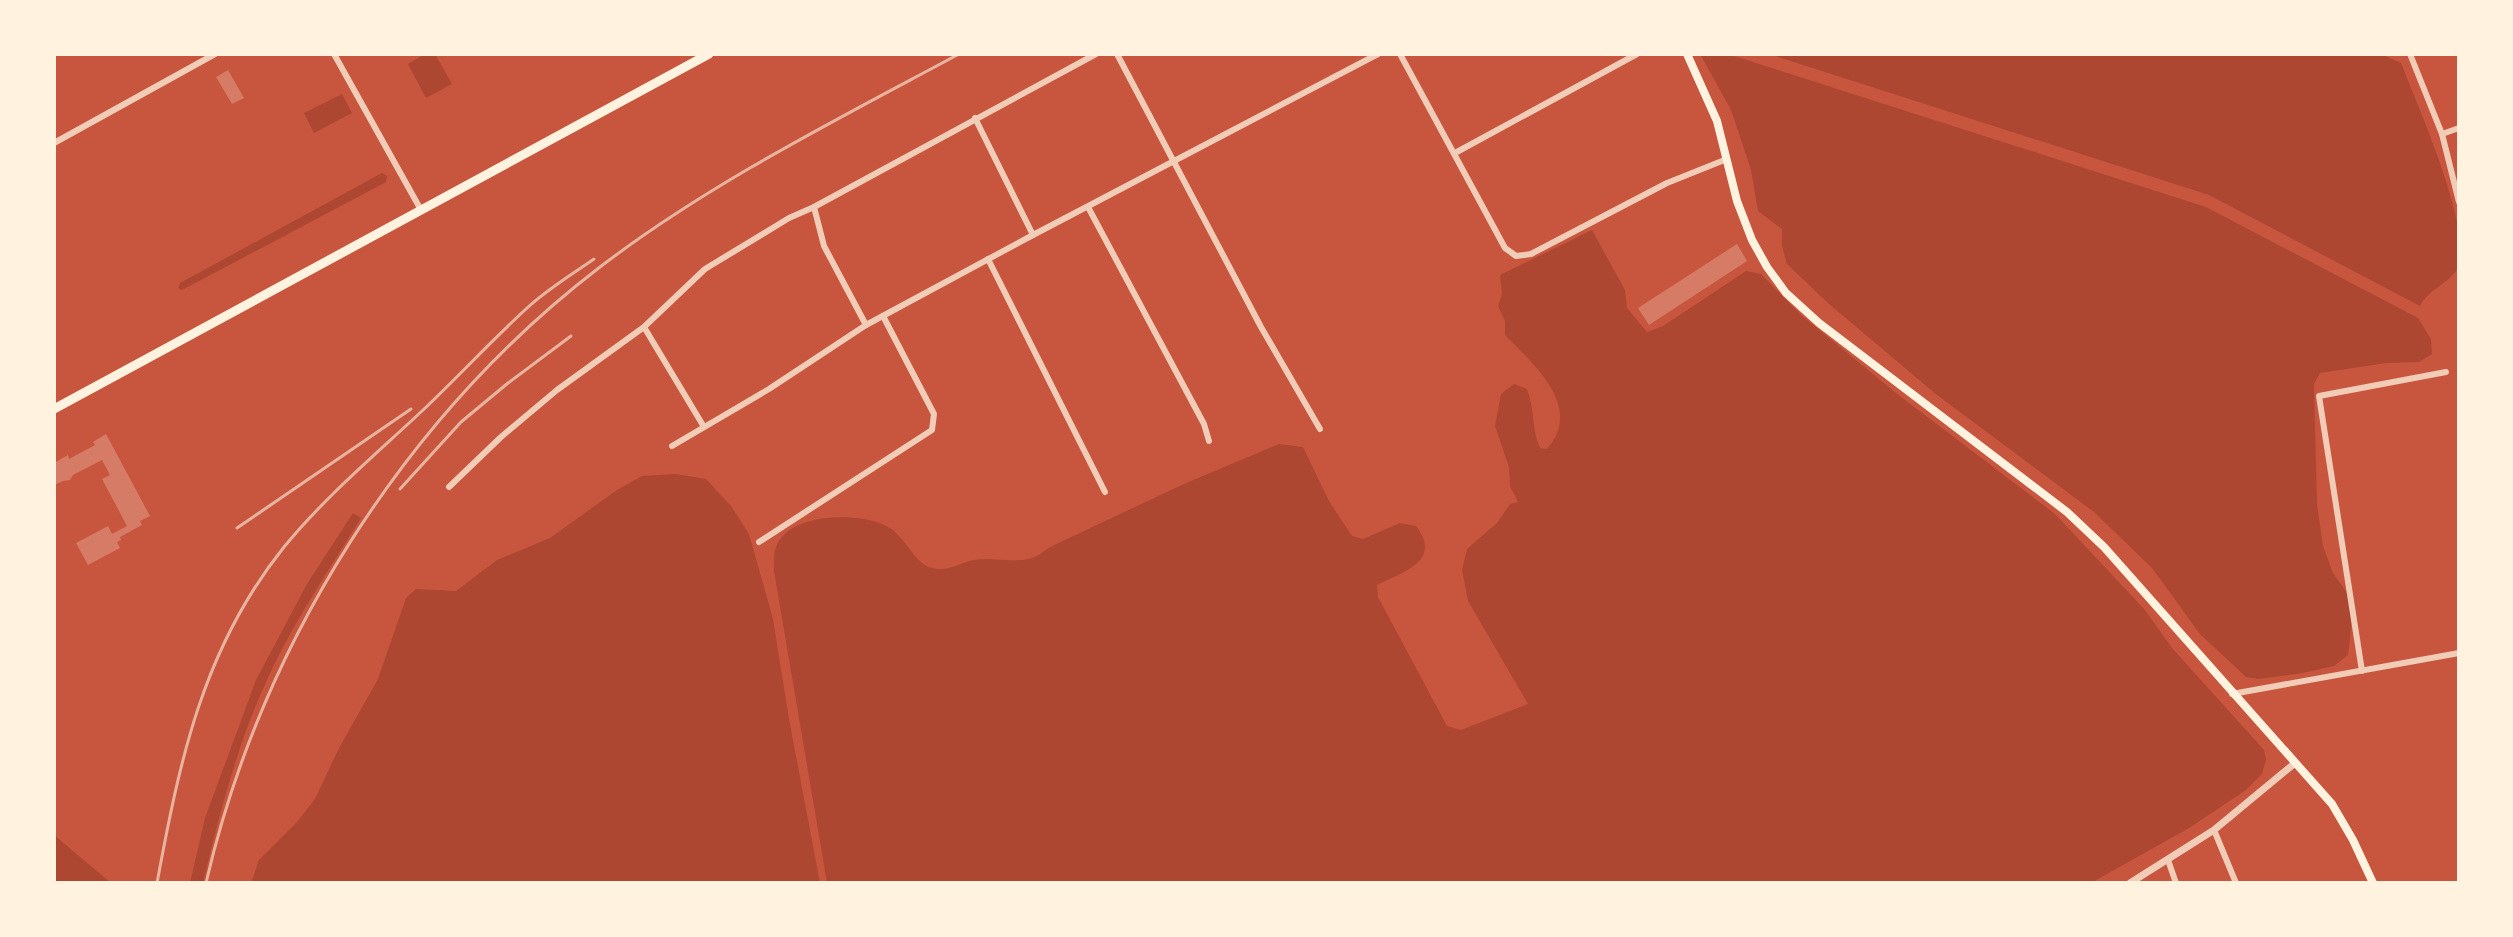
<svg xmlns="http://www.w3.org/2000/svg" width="2513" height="937" viewBox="0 0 2513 937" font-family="'Roboto Condensed',sans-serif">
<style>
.green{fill:#ae4732}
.building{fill:#d67c66}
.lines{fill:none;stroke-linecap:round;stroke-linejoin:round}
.minor{stroke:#f1ccb7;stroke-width:6}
.tertiary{stroke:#f1ccb7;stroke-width:7}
.secondary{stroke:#fff3e0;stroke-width:8}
.primary{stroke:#fff3e0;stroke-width:9}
.rail{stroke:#e9b49f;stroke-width:3}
</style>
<rect width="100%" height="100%" fill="#c8553d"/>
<g class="green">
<path d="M 425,54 L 435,54 L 452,84 L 426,98 L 408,64 Z"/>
<path d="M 1700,54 L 1728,54 L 2206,207 L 2418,318 L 2431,339 L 2432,354 L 2419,362 L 2386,363 L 2320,373 L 2314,384 L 2317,505 L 2323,546 L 2333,573 L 2350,597 L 2353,612 L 2348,655 L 2334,666 L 2303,673 L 2259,679 L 2246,677 L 2200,634 L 2152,568 L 2094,512 L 1937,395 L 1829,304 L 1787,264 L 1782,246 L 1782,229 L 1758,211 L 1751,170 L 1731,110 Z"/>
<path d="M 1769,54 L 2381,54 L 2401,63 C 2415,100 2478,239 2456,271 C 2446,285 2428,290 2420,306 L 2209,195 Z"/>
<path d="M 342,94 L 352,113 L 314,133 L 304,113 Z"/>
<path d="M 382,173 L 387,176 L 386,182 L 182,290 L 178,288 L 180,283 Z"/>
<path d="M 1592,230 L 1625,290 L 1627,308 L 1647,332 L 1663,326 L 1746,271 L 1761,274 L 1801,315 L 1896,393 L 2055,514 L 2145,610 L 2172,648 L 2264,750 L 2266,760 L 2262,774 L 2246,790 L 2189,828 L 2091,883 L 827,883 L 774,571 C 774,560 773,550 779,541 C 796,513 856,513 882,524 C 907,534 911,562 932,568 C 948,572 959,563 974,560 C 991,557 1011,563 1029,559 C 1036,558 1044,551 1050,547 L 1186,483 L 1279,444 L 1303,447 L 1329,501 L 1352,536 L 1363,539 L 1400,523 L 1416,526 C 1443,561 1403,572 1377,585 L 1378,597 L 1447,726 L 1461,730 L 1528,704 L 1468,601 L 1462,570 L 1467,549 L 1497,523 L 1510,504 L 1518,502 L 1510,486 L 1509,467 L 1495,426 L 1501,394 L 1514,384 L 1527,389 C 1535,409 1531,428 1540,448 L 1547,449 C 1584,407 1534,365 1505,335 L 1505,321 L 1498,306 L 1502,294 L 1500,275 Z"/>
<path d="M 676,474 L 706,479 L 731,506 L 749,534 L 773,619 L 789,719 L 820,883 L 251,883 L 259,860 L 297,822 L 315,799 L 338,750 L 378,679 L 406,598 L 416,589 L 456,591 L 497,560 L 550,538 L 617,490 L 642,476 Z"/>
<path d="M 353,513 L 361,518 C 331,567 298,615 273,667 C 240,735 220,810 203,883 L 190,883 L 205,818 L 256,680 L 307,584 Z"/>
<path d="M 54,835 L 111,883 L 54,883 Z"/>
</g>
<g class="building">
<path d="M 228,70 L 244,98 L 232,104 L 216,77 Z"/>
<path d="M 1737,244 L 1747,261 L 1649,325 L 1638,308 Z"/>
<path d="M 106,434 L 150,516 L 140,521 L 142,525 L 120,537 L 121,540 L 117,542 L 120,548 L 88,565 L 76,543 L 108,526 L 112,534 L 127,526 L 102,479 L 110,475 L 102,460 L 73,475 L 70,480 L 63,481 L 54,485 L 54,463 L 68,455 L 69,459 L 95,445 L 93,442 Z"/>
</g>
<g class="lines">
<g class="minor">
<path d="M 334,54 L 421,210"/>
<path d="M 1117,54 L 1261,327 L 1320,429"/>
<path d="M 1400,54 L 1505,248 L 1516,256 L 1531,254 L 1667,183 L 1727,159"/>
<path d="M 2410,54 L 2442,134 L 2459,202"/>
<path d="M 975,118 L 1033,235"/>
<path d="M 2442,134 L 2459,128"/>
<path d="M 54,143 L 215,54"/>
<path d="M 1455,153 L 1637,54"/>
<path d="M 814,207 L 824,246 L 866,325"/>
<path d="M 1088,207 L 1204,424 L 1209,441"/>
<path d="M 988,259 L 1105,492"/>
<path d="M 644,327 L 704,427"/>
<path d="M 672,446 L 769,389 L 866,325 L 1033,235 L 1378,54"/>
<path d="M 449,487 L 501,437 L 557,390 L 644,327 L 705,269 L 789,218 L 814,207 L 1096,54"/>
<path d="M 759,542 L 932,430 L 934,414 L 883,316"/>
<path d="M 2362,671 L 2319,396 L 2446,372"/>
<path d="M 2232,694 L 2459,653"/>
<path d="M 2214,830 L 2236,883"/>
<path d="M 2168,860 L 2176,883"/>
</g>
<path class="tertiary" d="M 2130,883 L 2214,830 L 2295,763"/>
<path class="secondary" d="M 1687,54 L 1717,121 L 1737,201 L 1752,240 L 1767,267 L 1786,293 L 1819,323 L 2067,512 L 2104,547 L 2332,804 L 2353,840 L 2373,883"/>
<path class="primary" d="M 54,409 L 709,54"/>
<g class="rail">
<path d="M 400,489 L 461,422 L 508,383 L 571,336"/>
<path d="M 237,528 L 411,409"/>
<path d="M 157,883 C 180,759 203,648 284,547 C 325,497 375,455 422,411 C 457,378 490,342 526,309 C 546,290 571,275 594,259"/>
<path d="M 206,883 C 261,645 405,416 600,267 C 710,183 838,119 959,54"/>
</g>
</g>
<rect width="2513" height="937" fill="none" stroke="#fff3e0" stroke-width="112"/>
</svg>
